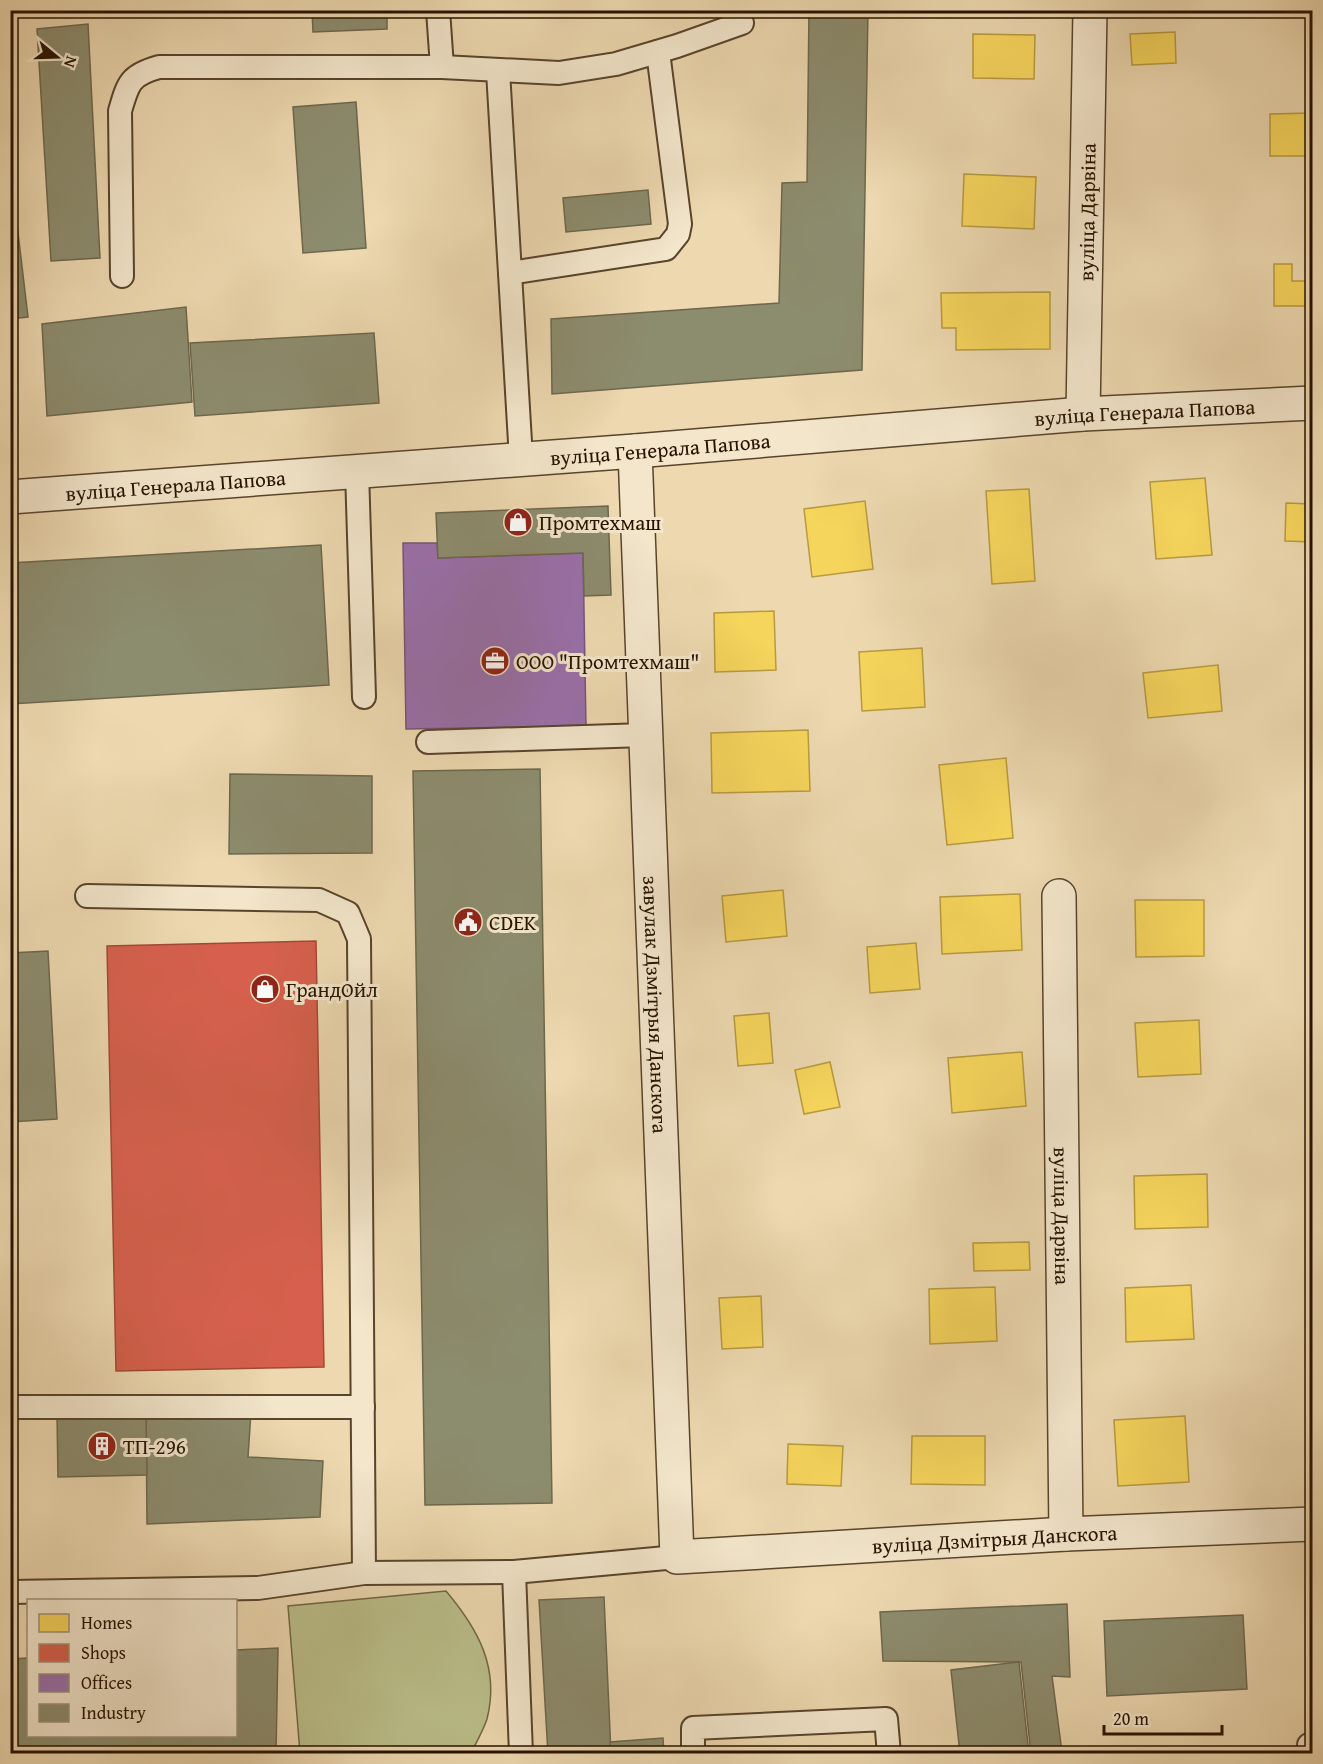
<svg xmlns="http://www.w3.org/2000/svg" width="1323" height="1764" viewBox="0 0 1323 1764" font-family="'Gentium Book Plus',serif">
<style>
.green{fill:#babe89;stroke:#706844;stroke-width:1.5}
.homes{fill:#f6d55c;stroke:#b89a40;stroke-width:1.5}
.shops{fill:#d6604d;stroke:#a24936;stroke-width:1.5}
.offices{fill:#9970ab;stroke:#775478;stroke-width:1.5}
.industry{fill:#8c8c6e;stroke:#6e674d;stroke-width:1.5}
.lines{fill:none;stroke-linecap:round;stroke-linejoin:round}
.lane-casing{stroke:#58442c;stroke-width:26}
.street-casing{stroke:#58442c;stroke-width:36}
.lane{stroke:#f3e6cb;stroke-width:22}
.street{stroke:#f3e6cb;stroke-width:33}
.labels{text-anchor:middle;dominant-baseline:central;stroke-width:6;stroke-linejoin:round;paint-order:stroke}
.street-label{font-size:21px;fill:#271200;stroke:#f3e6cb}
.poi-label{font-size:21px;fill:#271200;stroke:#f3e6cb;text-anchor:start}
</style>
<rect width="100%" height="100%" fill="#edd8af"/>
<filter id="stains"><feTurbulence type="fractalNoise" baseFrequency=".00333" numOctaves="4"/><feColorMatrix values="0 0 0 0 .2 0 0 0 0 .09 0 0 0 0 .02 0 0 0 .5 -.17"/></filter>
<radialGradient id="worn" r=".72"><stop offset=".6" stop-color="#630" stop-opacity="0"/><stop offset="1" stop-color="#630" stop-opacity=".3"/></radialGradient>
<path class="green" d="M 446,1591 C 478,1629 500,1668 487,1719 C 483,1731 476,1743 471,1753 L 300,1753 L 288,1606 Z"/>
<g class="homes">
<path d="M 1175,32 L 1176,63 L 1132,65 L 1130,34 Z"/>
<path d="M 973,34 L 1035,35 L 1034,79 L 973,78 Z"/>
<path d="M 1311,60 L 1312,156 L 1270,156 L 1270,114 L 1311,113 Z"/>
<path d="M 964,174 L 1036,177 L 1034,229 L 962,226 Z"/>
<path d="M 1274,264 L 1292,264 L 1292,281 L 1308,281 L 1308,306 L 1274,306 Z"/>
<path d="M 1050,292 L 1050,349 L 956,350 L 956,328 L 942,328 L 941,293 Z"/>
<path d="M 1205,478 L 1212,555 L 1156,559 L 1150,482 Z"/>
<path d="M 1029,489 L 1035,581 L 992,584 L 986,491 Z"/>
<path d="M 865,501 L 873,569 L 812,577 L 804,509 Z"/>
<path d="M 1286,503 L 1312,504 L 1312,542 L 1285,541 Z"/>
<path d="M 774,611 L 776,670 L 715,672 L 714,613 Z"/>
<path d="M 922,648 L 925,707 L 862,711 L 859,652 Z"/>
<path d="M 1218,665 L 1222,711 L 1148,718 L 1143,673 Z"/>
<path d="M 808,730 L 810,791 L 712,793 L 711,733 Z"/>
<path d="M 1006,758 L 1013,838 L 947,845 L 939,765 Z"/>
<path d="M 783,890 L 787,936 L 726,942 L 722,896 Z"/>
<path d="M 1020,894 L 1022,950 L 942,954 L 940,897 Z"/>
<path d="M 1135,900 L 1204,900 L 1204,956 L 1136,957 Z"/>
<path d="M 916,943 L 920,989 L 870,993 L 867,947 Z"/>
<path d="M 769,1013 L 773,1063 L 738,1066 L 734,1016 Z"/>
<path d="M 1199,1020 L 1201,1074 L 1138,1077 L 1135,1023 Z"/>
<path d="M 1022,1052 L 1026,1106 L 952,1113 L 948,1058 Z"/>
<path d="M 830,1062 L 840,1107 L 804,1114 L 795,1070 Z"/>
<path d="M 1207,1174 L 1208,1227 L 1135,1229 L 1134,1176 Z"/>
<path d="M 1029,1242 L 1030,1270 L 974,1271 L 973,1243 Z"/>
<path d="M 1191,1285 L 1194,1339 L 1126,1342 L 1125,1288 Z"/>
<path d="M 995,1287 L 997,1341 L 930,1344 L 929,1289 Z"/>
<path d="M 761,1296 L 763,1347 L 722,1349 L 719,1298 Z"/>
<path d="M 1185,1416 L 1189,1482 L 1118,1486 L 1114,1420 Z"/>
<path d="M 912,1436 L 985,1436 L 985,1485 L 911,1484 Z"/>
<path d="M 788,1444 L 843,1446 L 841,1486 L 787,1484 Z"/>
</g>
<path class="shops" d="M 316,941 L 324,1367 L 116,1371 L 107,946 Z"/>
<path class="offices" d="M 403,543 L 437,543 L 438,558 L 583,553 L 586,726 L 406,729 Z"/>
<g class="industry">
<path d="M 312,10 L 387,10 L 387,29 L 313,32 Z"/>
<path d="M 809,10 L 868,10 L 862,370 L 552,394 L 551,319 L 779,303 L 782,183 L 807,182 Z"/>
<path d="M 88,24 L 100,258 L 51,261 L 37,29 Z"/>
<path d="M 356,102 L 366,248 L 303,253 L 293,107 Z"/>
<path d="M 10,165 L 28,317 L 10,319 Z"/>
<path d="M 648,190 L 651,224 L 566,232 L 563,198 Z"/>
<path d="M 186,307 L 192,402 L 47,416 L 42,324 Z"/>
<path d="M 374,333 L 379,403 L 195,416 L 190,343 Z"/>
<path d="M 608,506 L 611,595 L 584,596 L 583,553 L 438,558 L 436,513 Z"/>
<path d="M 321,545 L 329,685 L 10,704 L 10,563 Z"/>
<path d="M 540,769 L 552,1503 L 425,1505 L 413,771 Z"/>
<path d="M 230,774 L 372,776 L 372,853 L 229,854 Z"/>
<path d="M 48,951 L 57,1119 L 10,1122 L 10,953 Z"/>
<path d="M 251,1412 L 248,1457 L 323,1461 L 320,1517 L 147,1524 L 146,1415 Z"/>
<path d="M 146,1415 L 147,1475 L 58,1477 L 57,1416 Z"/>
<path d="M 604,1597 L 611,1754 L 548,1754 L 539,1600 Z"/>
<path d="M 1067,1604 L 1070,1677 L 1052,1676 L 1062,1752 L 1058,1754 L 1031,1754 L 1021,1662 L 883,1661 L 880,1612 Z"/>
<path d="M 1243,1615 L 1247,1689 L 1107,1696 L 1104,1621 Z"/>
<path d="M 278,1648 L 276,1754 L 10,1754 L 10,1659 L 28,1658 L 28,1736 L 236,1736 L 236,1650 Z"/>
<path d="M 1019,1662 L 1029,1754 L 960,1754 L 951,1670 Z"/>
<path d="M 663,1738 L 664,1754 L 611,1754 L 610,1742 Z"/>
</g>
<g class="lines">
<g class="lane-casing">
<g id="lane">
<path d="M 438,10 L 442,67"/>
<path d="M 498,71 L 521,459"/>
<path d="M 510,273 L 666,249 L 678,234 L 680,224 L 658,52"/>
<path d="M 122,276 L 120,111 C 128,83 130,75 159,67 L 442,67 L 559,73 L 616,64 L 677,46 L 742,23"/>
<path d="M 357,471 L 364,697"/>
<path d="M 428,742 L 645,735"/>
<path d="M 87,896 L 319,900 L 348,913 L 359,939 L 364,1573"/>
<path d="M 10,1407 L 363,1407"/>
<path d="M 514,1572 L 521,1754"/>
<path d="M 10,1592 L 258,1588 L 364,1573 L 514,1572 L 677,1557"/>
<path d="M 1309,1745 L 1312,1745"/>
<path d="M 693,1754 L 693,1728 L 886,1719 L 889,1754"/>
</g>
</g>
<g class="street-casing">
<g id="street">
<path id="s1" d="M 1083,414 L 1090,10"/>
<path id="s2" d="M 635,451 L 677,1557 L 1066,1534 L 1312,1524"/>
<path id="s3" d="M 10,497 L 635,451 L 1083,414 L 1312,403"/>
<path id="s4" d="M 1059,896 L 1066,1534"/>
</g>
</g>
<use href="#lane" class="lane"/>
<use href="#street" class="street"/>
</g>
<defs>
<g id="shop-disc" transform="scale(1.5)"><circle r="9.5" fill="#8f2418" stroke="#f3e6cb"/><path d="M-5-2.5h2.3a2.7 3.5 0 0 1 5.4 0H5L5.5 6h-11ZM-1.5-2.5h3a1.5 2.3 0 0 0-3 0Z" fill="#fff"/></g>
<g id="office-disc" transform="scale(1.5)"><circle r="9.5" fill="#8f2418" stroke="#f3e6cb"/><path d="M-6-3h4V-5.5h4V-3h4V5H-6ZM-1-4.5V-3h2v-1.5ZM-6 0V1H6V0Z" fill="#fff"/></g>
<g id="civic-disc" transform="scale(1.5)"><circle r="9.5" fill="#8f2418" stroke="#f3e6cb"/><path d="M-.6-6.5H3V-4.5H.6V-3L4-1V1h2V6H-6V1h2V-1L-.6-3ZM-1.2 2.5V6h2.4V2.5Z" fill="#fff"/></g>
<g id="building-disc" transform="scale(1.5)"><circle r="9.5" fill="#8f2418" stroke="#f3e6cb"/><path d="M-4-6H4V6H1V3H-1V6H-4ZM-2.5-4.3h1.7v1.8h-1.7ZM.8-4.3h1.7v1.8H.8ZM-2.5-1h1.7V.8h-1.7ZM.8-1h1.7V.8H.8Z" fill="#fff"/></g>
</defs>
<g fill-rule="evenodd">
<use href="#shop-disc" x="518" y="522"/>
<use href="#office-disc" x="495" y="661"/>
<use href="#civic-disc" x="468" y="922"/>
<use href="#shop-disc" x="265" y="989"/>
<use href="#building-disc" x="102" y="1446"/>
</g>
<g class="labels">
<g class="street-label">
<text stroke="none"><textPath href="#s1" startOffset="202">вуліца Дарвіна</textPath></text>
<text stroke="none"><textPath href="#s3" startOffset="1138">вуліца Генерала Папова</textPath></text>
<text stroke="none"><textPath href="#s3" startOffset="652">вуліца Генерала Папова</textPath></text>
<text stroke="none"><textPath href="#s3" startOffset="166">вуліца Генерала Папова</textPath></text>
<text stroke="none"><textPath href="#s2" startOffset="554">завулак Дзмітрыя Данскога</textPath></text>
<text stroke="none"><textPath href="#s4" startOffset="320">вуліца Дарвіна</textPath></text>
<text stroke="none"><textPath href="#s2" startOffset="1425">вуліца Дзмітрыя Данскога</textPath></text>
</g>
<g class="poi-label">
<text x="539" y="522">Промтехмаш</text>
<text x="516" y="661">ООО "Промтехмаш"</text>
<text x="489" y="922">CDEK</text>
<text x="286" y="989">ГрандОйл</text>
<text x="123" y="1446">ТП-296</text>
</g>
</g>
<rect width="1323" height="1764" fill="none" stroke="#edd8af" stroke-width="36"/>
<rect x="12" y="12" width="1299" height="1740" fill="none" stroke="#271200" stroke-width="3"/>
<rect x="18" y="18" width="1287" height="1728" fill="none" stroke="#271200" stroke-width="1.5"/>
<rect x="27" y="1599" width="210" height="138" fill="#f3e6cb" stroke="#a1917a" stroke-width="1.5"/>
<rect x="39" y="1614" width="30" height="18" fill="#f6d55c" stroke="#a1917a" stroke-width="1.5"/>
<text x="81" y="1629" font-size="18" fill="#271200">Homes</text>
<rect x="39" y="1644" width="30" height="18" fill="#d6604d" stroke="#a1917a" stroke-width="1.5"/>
<text x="81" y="1659" font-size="18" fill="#271200">Shops</text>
<rect x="39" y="1674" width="30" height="18" fill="#9970ab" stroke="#a1917a" stroke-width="1.5"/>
<text x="81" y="1689" font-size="18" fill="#271200">Offices</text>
<rect x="39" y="1704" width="30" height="18" fill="#8c8c6e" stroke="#a1917a" stroke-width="1.5"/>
<text x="81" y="1719" font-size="18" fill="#271200">Industry</text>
<g transform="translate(57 57) rotate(109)" stroke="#f3e6cb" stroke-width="4.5" paint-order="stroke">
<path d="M0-4.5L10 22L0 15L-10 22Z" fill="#271200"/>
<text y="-9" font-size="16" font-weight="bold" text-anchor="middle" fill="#271200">N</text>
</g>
<path d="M1104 1725v9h118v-9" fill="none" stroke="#271200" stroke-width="3"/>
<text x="1113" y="1725" font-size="18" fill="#271200" stroke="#f3e6cb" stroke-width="4.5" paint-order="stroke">20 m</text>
<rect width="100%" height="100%" filter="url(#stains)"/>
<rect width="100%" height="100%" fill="url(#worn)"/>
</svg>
